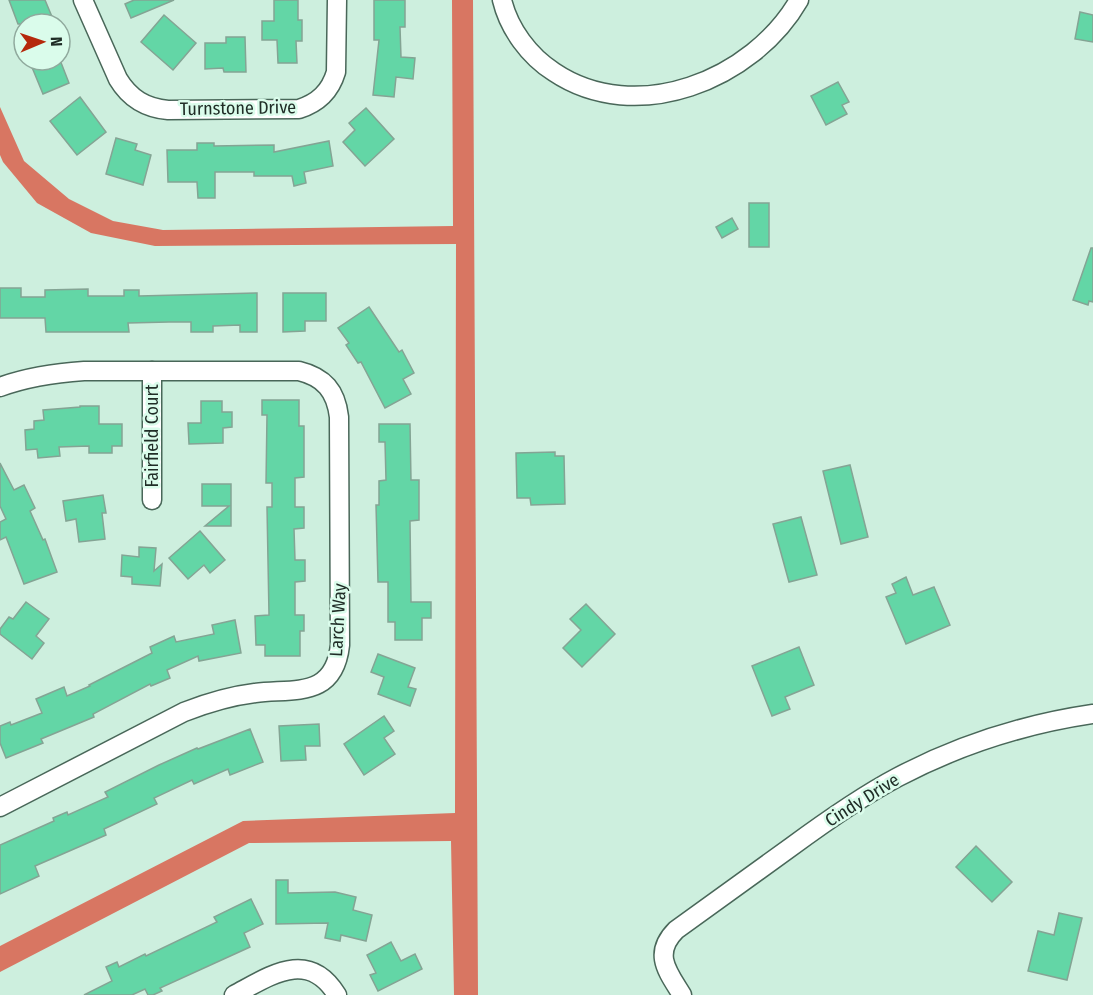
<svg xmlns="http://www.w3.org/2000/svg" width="1093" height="995" viewBox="0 0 1093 995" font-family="'Fira Sans Condensed',sans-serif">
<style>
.water{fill:#d87662}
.building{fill:#63d6a6;stroke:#84a494;stroke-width:1.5}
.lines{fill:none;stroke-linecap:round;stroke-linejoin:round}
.minor-casing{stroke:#496759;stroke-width:21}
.minor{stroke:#fff;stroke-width:18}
.labels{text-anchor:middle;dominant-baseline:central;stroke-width:5;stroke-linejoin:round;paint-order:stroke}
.street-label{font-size:18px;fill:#202d27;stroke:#dafceb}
</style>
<rect width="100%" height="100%" fill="#cdefde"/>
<path class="water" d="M 452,0 L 473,0 L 478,995 L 454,995 L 451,841 L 249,843 L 0,972 L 0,946 L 243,821 L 455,813 L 456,244 L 155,246 L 91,233 L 37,203 L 3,162 L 0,155 L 0,107 L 24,161 L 69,199 L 113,221 L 163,230 L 453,226 Z"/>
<g class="building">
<path d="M 9,0 L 45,0 L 55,24 L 18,24 Z"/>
<path d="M 134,0 L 174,0 L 131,18 L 125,4 Z"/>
<path d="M 274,0 L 298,0 L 298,20 L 302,20 L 302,41 L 296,41 L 297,63 L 278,63 L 277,40 L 262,40 L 262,21 L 274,21 Z"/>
<path d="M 374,0 L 405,0 L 405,27 L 400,27 L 401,57 L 415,58 L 413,79 L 396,77 L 394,97 L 373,95 L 379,40 L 374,40 Z"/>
<path d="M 1080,12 L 1093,15 L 1093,42 L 1075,39 Z"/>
<path d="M 164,15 L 196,43 L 173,70 L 141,42 Z"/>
<path d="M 226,37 L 245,37 L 246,72 L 224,72 L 223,68 L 205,69 L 205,43 L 226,43 Z"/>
<path d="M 29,60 L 60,60 L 69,83 L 43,94 Z"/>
<path d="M 838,82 L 849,102 L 842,105 L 847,114 L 826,125 L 811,96 Z"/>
<path d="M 80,97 L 106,132 L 77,155 L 50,121 Z"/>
<path d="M 366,108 L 394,139 L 365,166 L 343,142 L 355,130 L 349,123 Z"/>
<path d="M 116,138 L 137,144 L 135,150 L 151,155 L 143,185 L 106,174 Z"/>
<path d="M 329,141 L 333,166 L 304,172 L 306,183 L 294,186 L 292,176 L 254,176 L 254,172 L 215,172 L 215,198 L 198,198 L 197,182 L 168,182 L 167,150 L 197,150 L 197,143 L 214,143 L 214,146 L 274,145 L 274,152 Z"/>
<rect x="749" y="203" width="20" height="44"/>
<path d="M 732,218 L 738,229 L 722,238 L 716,227 Z"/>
<path d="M 1091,248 L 1093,248 L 1093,302 L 1089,301 L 1088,305 L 1073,300 Z"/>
<path d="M 0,288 L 21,288 L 21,297 L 45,297 L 45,290 L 88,289 L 88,296 L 124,296 L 124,290 L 139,290 L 139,296 L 257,293 L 257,332 L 240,332 L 240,325 L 213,326 L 213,332 L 191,332 L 191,322 L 169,322 L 128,323 L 129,332 L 46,332 L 45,318 L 0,318 Z"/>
<path d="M 283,293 L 326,293 L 326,321 L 305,321 L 305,331 L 283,332 Z"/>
<path d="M 369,307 L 399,352 L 402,350 L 414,373 L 403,379 L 411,394 L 385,408 L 361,362 L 358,363 L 346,345 L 349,343 L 338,328 Z"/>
<path d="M 262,400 L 299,400 L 299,426 L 304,426 L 304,477 L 295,478 L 295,507 L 304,507 L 304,528 L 294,529 L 295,560 L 305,560 L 305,581 L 295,582 L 295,615 L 304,615 L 304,631 L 300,631 L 300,656 L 265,656 L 265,645 L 256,645 L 255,616 L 269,615 L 267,507 L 272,507 L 272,483 L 266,483 L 267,415 L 262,415 Z"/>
<path d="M 201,401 L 222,401 L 222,412 L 232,412 L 232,427 L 223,428 L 223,443 L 189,444 L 188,423 L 201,423 Z"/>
<path d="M 80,406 L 99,406 L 99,424 L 122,424 L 122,446 L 112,446 L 112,453 L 89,453 L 89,446 L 59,447 L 60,456 L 38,458 L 37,449 L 26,450 L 25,430 L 34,429 L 34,421 L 44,420 L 43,410 L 80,407 Z"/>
<path d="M 379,424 L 410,424 L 411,480 L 419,480 L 419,520 L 410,521 L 411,602 L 431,602 L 431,618 L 422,618 L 422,640 L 395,640 L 395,622 L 388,622 L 388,582 L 378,582 L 376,505 L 379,505 L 379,481 L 386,480 L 385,442 L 379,442 Z"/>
<path d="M 555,452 L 555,456 L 564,456 L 565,504 L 531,505 L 530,498 L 517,498 L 516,453 Z"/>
<path d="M 0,463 L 14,490 L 24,485 L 35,508 L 30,511 L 43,540 L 45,539 L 57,572 L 24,584 L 6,537 L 0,540 L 0,522 L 6,519 L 0,506 Z"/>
<path d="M 850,465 L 868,537 L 841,544 L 823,471 Z"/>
<path d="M 202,484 L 231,484 L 231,526 L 205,526 L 229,506 L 202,506 Z"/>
<path d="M 103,495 L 106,513 L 102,513 L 105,539 L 79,542 L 76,519 L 66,521 L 63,501 Z"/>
<path d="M 801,517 L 817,575 L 789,582 L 773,524 Z"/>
<path d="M 200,531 L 225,560 L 210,573 L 204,565 L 188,579 L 169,558 Z"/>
<path d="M 139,547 L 156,548 L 154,571 L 162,564 L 160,586 L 132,584 L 132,577 L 121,576 L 122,555 L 139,557 Z"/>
<path d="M 906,577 L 913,595 L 934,587 L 950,625 L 906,644 L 886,597 L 896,593 L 892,584 Z"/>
<path d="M 26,602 L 49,619 L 36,636 L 44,643 L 32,659 L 0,634 L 0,629 L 9,617 L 13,619 Z"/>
<path d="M 586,604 L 615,634 L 582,667 L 563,648 L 581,630 L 570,619 Z"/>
<path d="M 235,620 L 241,653 L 199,661 L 198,656 L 167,670 L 170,678 L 151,686 L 150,684 L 93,714 L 94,717 L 41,739 L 43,743 L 6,758 L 0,743 L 0,726 L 10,722 L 11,725 L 42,713 L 36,699 L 64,687 L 67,696 L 90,686 L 89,685 L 152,653 L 150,647 L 174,636 L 176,642 L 214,634 L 212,625 Z"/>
<path d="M 799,647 L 814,685 L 785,697 L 790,709 L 772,716 L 752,666 Z"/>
<path d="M 378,654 L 415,668 L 408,687 L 416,689 L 410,706 L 378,694 L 384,677 L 371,672 Z"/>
<path d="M 384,716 L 394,731 L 384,738 L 395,754 L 364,775 L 344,744 Z"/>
<path d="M 319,724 L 320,746 L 305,746 L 306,760 L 281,761 L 279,726 Z"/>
<path d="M 250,729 L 263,762 L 230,775 L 228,769 L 194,784 L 192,780 L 154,798 L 157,804 L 104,829 L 106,835 L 35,866 L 39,876 L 0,894 L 0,845 L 54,821 L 53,818 L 67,812 L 68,815 L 108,797 L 105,792 L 159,765 L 197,748 L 198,749 Z"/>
<path d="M 976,846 L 1012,882 L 992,902 L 956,867 Z"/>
<path d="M 276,880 L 288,880 L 288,893 L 335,892 L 356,897 L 353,910 L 372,915 L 366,941 L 341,935 L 340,941 L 325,938 L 328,923 L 276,924 Z"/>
<path d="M 251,899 L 263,924 L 244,933 L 250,947 L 160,988 L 162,991 L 153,995 L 148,995 L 145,989 L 132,995 L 84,995 L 112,981 L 106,967 L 117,962 L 119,967 L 145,954 L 146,956 L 217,922 L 214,917 Z"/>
<path d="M 1059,913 L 1082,918 L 1067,980 L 1028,971 L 1038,931 L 1054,935 Z"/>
<path d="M 391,942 L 401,961 L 415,954 L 422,969 L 378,991 L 370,975 L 376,973 L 367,955 Z"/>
</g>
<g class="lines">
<g class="minor-casing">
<g id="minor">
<path d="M 83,0 L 118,79 C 130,99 146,108 168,110 L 299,109 C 318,103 330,92 336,72 L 337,0"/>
<path d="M 502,0 C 509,29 529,56 554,72 C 636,127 753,80 799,0"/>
<path d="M 152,371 L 152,500"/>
<path d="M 0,387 C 27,377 55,373 84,371 L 299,371 C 324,377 336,391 339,417 L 340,645 C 334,699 294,688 255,693 C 230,696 207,703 184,712 L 0,807"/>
<path d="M 234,995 C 270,976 308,948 337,995"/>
<path d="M 682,995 C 668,972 652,954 676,930 C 714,903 752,875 791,847 C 825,822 860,797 898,777 C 959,745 1025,724 1093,714"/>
</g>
</g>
<use href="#minor" class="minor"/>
</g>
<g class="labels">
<g class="street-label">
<text transform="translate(238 108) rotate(-1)">Turnstone Drive</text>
<text transform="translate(152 436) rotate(-90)">Fairfield Court</text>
<text transform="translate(338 620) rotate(-87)">Larch Way</text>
<text transform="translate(862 800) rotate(-32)">Cindy Drive</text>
</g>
</g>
<g transform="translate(42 42) rotate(88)"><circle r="28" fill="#dafceb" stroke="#90a99d" stroke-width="1.5"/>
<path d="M0-4.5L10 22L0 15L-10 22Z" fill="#b5290c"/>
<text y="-9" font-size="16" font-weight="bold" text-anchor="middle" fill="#202d27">N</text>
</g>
</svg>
